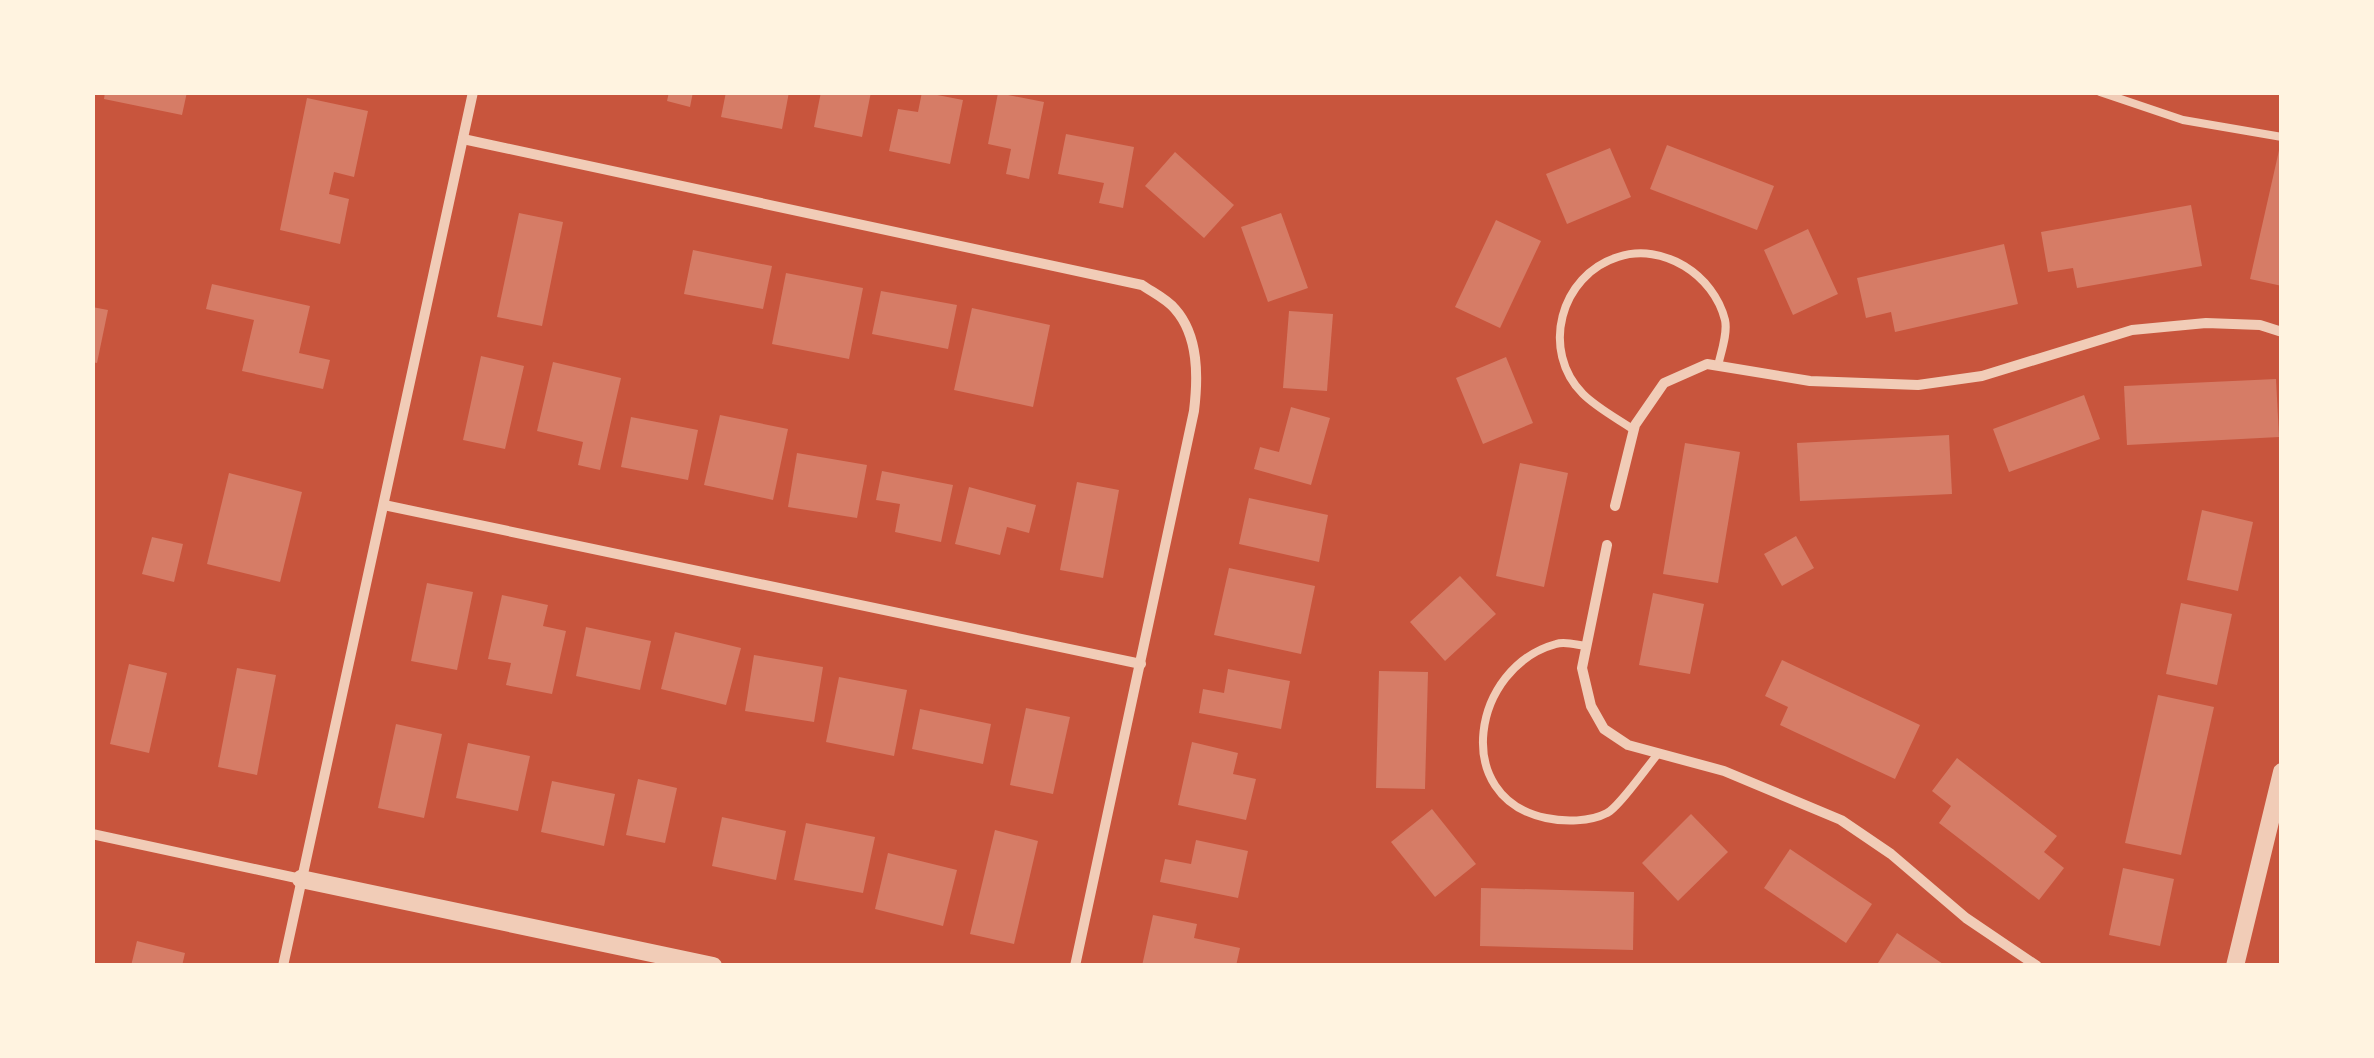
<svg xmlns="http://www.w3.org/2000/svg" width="2374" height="1058" viewBox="0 0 2374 1058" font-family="Helvetica,sans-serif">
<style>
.building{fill:#d67c66}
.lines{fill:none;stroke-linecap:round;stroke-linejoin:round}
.service{stroke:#f1ccb7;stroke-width:8}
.minor{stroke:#f1ccb7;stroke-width:10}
.tertiary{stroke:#f1ccb7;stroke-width:18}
</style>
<rect width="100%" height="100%" fill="#c8553d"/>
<g class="building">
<path d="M 105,92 L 187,92 L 182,115 L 104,99 Z"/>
<path d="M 669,92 L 693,92 L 690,107 L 667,101 Z"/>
<path d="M 726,92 L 789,92 L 782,129 L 721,117 Z"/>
<path d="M 821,92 L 871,92 L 862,137 L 814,127 Z"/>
<path d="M 922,92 L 963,100 L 950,164 L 889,151 L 898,109 L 918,112 Z"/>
<path d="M 998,93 L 1044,102 L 1029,179 L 1006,174 L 1011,149 L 988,144 Z"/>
<path d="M 307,98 L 368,111 L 354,177 L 334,172 L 329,194 L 349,199 L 340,244 L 280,230 Z"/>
<path d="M 1066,134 L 1134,147 L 1123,208 L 1099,203 L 1104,183 L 1058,174 Z"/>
<path d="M 1667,145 L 1774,186 L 1757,230 L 1650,189 Z"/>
<path d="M 2280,146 L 2282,146 L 2282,286 L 2250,279 Z"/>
<path d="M 1610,148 L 1631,197 L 1567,224 L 1546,174 Z"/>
<path d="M 1175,152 L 1234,205 L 1204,238 L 1145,186 Z"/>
<path d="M 2191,205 L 2202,266 L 2077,288 L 2073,268 L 2048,272 L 2041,232 Z"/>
<path d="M 519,213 L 563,222 L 542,326 L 497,317 Z"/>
<path d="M 1281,213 L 1308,288 L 1268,302 L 1241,227 Z"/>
<path d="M 1496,220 L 1541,241 L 1500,328 L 1455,307 Z"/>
<path d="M 1808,229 L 1838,294 L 1793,315 L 1764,250 Z"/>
<path d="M 2004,244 L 2018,304 L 1895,332 L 1891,312 L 1866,318 L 1857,278 Z"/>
<path d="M 693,250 L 772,266 L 763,309 L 684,294 Z"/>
<path d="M 786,273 L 863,288 L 849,359 L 772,344 Z"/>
<path d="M 212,284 L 310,306 L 299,353 L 330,360 L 323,389 L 242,371 L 254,320 L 206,309 Z"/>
<path d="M 881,291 L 957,305 L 948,349 L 872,334 Z"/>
<path d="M 92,307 L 108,310 L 97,363 L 92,362 Z"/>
<path d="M 972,308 L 1050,325 L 1033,407 L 954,390 Z"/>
<path d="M 1289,311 L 1333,314 L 1327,391 L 1283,388 Z"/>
<path d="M 481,356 L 524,366 L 505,449 L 463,440 Z"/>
<path d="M 1506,357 L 1533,423 L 1483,444 L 1456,378 Z"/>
<path d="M 553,362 L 621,378 L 600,470 L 578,465 L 583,442 L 537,431 Z"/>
<path d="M 2276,379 L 2279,437 L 2127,445 L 2124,386 Z"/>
<path d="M 2084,395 L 2100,439 L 2009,472 L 1993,429 Z"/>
<path d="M 1291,407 L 1330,418 L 1311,485 L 1254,469 L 1260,447 L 1279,452 Z"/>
<path d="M 720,415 L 788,429 L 773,500 L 704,485 Z"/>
<path d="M 631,417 L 698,430 L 688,480 L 621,467 Z"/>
<path d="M 1949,435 L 1952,494 L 1800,501 L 1797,443 Z"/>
<path d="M 1685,443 L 1740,452 L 1718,583 L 1663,574 Z"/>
<path d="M 797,453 L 867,465 L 857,518 L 788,507 Z"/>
<path d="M 1520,463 L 1568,473 L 1544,587 L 1496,576 Z"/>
<path d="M 882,471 L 953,485 L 941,542 L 895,532 L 900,504 L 876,500 Z"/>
<path d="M 229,473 L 302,492 L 280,582 L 207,564 Z"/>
<path d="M 1077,482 L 1119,490 L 1103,578 L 1060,570 Z"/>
<path d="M 969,487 L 1036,505 L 1029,533 L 1007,527 L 1000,555 L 955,544 Z"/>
<path d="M 1249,498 L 1328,515 L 1319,562 L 1239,544 Z"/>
<path d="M 2202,510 L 2253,522 L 2238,591 L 2187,580 Z"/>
<path d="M 1796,536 L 1814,568 L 1782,586 L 1764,554 Z"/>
<path d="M 152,537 L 183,544 L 174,582 L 142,574 Z"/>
<path d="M 1229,568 L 1315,586 L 1301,654 L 1214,635 Z"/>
<path d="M 1460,576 L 1496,614 L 1445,661 L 1410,622 Z"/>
<path d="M 427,583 L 473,592 L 457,670 L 411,661 Z"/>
<path d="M 1653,593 L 1704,604 L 1690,674 L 1639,665 Z"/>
<path d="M 502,595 L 548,605 L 543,626 L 566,631 L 552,694 L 506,685 L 511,663 L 488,659 Z"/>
<path d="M 2181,603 L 2232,614 L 2217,685 L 2166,674 Z"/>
<path d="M 586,627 L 651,641 L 640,690 L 576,676 Z"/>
<path d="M 675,632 L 741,648 L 726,705 L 661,689 Z"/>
<path d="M 754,655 L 823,667 L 814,722 L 745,711 Z"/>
<path d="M 1782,660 L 1920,725 L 1895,779 L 1780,725 L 1788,707 L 1765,696 Z"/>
<path d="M 129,664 L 167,673 L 149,753 L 110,744 Z"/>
<path d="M 237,668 L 276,675 L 257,775 L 218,767 Z"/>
<path d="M 1228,669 L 1290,681 L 1281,729 L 1199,713 L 1203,689 L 1224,693 Z"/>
<path d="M 1379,671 L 1428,672 L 1425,789 L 1376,788 Z"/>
<path d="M 839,677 L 907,690 L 894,756 L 826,742 Z"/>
<path d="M 2158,695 L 2214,707 L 2181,855 L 2125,843 Z"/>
<path d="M 1026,708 L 1070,717 L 1053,794 L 1010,785 Z"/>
<path d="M 920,709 L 991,724 L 983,764 L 912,749 Z"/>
<path d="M 396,724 L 442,734 L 424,818 L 378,808 Z"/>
<path d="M 1192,742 L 1238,753 L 1233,774 L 1256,779 L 1246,820 L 1178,805 Z"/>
<path d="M 468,743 L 530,756 L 518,811 L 456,798 Z"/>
<path d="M 1957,758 L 2057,836 L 2044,852 L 2064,868 L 2039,900 L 1939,823 L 1951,806 L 1932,791 Z"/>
<path d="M 638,779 L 677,788 L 665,843 L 626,835 Z"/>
<path d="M 552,781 L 615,794 L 604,846 L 541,832 Z"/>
<path d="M 1432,809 L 1476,864 L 1435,897 L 1391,842 Z"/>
<path d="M 1691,814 L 1728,852 L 1678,901 L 1642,863 Z"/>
<path d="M 722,817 L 786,831 L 776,880 L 712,866 Z"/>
<path d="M 806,823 L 875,837 L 863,893 L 794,880 Z"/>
<path d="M 995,830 L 1038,841 L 1014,944 L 970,934 Z"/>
<path d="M 1196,840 L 1248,851 L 1238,898 L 1160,882 L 1165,859 L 1191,864 Z"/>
<path d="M 1790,849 L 1872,904 L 1846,943 L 1764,888 Z"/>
<path d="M 888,853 L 957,870 L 943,926 L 875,909 Z"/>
<path d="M 2123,868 L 2174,879 L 2160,946 L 2109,935 Z"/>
<path d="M 1481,888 L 1634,892 L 1633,950 L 1480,946 Z"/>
<path d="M 1153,915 L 1197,924 L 1194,938 L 1240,948 L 1236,966 L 1142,966 Z"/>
<path d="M 1897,933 L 1946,966 L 1876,966 Z"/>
<path d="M 137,941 L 185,953 L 182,966 L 131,966 Z"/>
</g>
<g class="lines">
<g class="service">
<path d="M 2100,92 L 2183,120 L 2282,137"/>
<path d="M 1634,430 C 1618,419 1597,408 1583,394 C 1540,351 1560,275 1618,257 C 1663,242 1714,275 1725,320 C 1728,333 1721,352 1718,366"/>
<path d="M 1586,646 C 1577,645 1565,641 1556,644 C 1472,667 1450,798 1546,818 C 1564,822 1590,822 1607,813 C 1618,808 1647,767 1657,755"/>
</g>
<g class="minor">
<path d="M 463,139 L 1142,285 C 1152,292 1167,299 1175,309 C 1199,336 1198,378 1194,411 L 1075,966"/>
<path d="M 384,505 L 1141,664"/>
<path d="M 1615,506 L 1635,425 L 1664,383 L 1707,364 L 1810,381 L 1918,385 L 1982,376 L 2132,330 L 2206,323 L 2260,325 L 2282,332"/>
<path d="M 1607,545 L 1582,668 L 1591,706 L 1604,729 L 1628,745 L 1724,771 L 1841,820 L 1891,854 L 1966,918 L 2037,966"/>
<path d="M 92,834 L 301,879"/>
<path d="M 283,966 L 473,92"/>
</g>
<g class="tertiary">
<path d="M 301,879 L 713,966"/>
<path d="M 2235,966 L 2282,772"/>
</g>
</g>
<rect width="2374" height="1058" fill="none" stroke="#fff3e0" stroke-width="190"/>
</svg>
